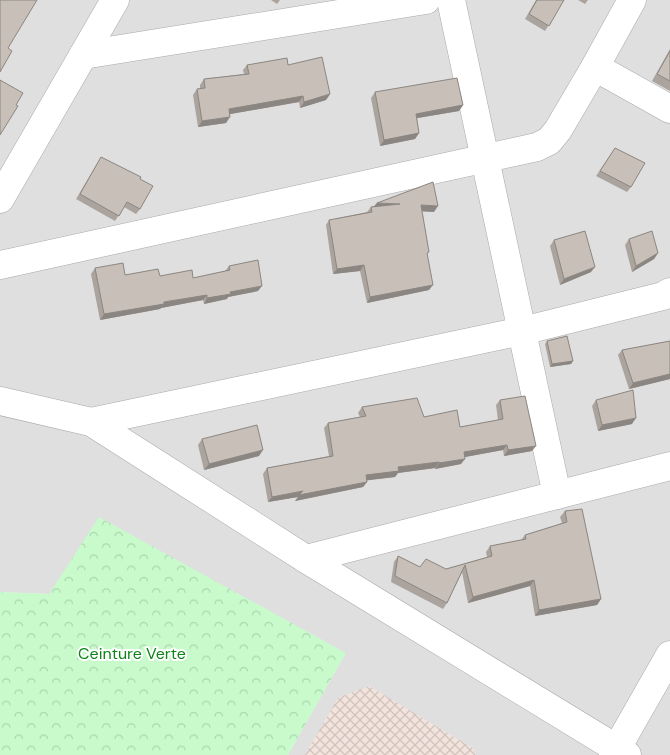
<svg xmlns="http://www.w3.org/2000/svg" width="670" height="755" viewBox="0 0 670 755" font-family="'DM Sans',sans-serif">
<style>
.residential{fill:#e0dfdf}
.military{fill:url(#military-cross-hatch)}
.park{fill:url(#park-crowns)}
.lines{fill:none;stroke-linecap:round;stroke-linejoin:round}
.minor-casing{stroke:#a9a9a9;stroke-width:29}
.minor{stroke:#fff;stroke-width:28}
.wall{fill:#aba49e}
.shaded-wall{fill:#8b8681}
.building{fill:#c7bfb8;stroke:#8b8681}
.labels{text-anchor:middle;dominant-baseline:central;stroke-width:4;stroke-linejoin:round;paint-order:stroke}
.park-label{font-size:16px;fill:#0c8416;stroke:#fff}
</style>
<defs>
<pattern id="military-cross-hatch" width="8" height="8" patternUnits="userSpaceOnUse" patternTransform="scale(1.25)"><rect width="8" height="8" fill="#f3e3dd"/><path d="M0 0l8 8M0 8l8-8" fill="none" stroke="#d0c2bd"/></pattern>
<pattern id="park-crowns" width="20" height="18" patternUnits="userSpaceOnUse" patternTransform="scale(1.25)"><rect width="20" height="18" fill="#c8facc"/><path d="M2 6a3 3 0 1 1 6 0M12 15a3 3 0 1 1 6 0" fill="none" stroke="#acd6af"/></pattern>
</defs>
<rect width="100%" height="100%" fill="#f2efe9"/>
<path class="residential" d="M 0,0 L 670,0 L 670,755 L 288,755 L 345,653 L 49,594 L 0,592 Z"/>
<path class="military" d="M 369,686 L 474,749 L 475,755 L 305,755 L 338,698 Z"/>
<path class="park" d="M 99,517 L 346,653 L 288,755 L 0,755 L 0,592 L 49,594 Z"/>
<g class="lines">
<g class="minor-casing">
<g id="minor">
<path d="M 451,0 L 557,495"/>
<path d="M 83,55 L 426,0"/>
<path d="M 595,67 L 670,109"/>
<path d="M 0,199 L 115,0"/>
<path d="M 0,265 L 537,147 L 549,141 L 558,130 L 595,67 L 632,0"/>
<path d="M 0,401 L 91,422 L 306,559 L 627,755"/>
<path d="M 91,422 L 522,331 L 663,296 L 670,292"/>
<path d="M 306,559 L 670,466"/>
<path d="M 613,755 L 670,655"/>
</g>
</g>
<use href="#minor" class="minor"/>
</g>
<g class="wall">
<path d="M 271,0 L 280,0 L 277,4 Z"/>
<path d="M 536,0 L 564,0 L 545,31 L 525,19 Z"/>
<path d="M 578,0 L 588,0 L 585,4 Z"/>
<path d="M 670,49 L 670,91 L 652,81 Z"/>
<path d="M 247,65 L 288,65 L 330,94 L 326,100 L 300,108 L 299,102 L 230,114 L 226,123 L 198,127 L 193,95 L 197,89 L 200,89 L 200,85 L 204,79 L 244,74 L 243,70 Z"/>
<path d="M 375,92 L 463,105 L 459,111 L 417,118 L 419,133 L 415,139 L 380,146 L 371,98 Z"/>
<path d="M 615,148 L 631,187 L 627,192 L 596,176 Z"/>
<path d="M 101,157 L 140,179 L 140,209 L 136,214 L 124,207 L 115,221 L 76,199 Z"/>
<path d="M 377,203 L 434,212 L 422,211 L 427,255 L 429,290 L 367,303 L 360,271 L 333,274 L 326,225 L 329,220 L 367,212 L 371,207 L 374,206 Z"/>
<path d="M 629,239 L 658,253 L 654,259 L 632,272 L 625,245 Z"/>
<path d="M 554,240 L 591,272 L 560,285 L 550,246 Z"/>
<path d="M 229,266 L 258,291 L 228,297 L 227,299 L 204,304 L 203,300 L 161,308 L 160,309 L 100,320 L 91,274 L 95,268 L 125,275 L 160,276 L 193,278 L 225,271 Z"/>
<path d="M 547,341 L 573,361 L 571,364 L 550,367 L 545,344 Z"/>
<path d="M 670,341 L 670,379 L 629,389 L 618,355 L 622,350 Z"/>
<path d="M 500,400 L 532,451 L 504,456 L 503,450 L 464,457 L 461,464 L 435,469 L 435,468 L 398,473 L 395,477 L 367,480 L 367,482 L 363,487 L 295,501 L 298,497 L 268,502 L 263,474 L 267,468 L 329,456 L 324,428 L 328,423 L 360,417 L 358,413 L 362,407 L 424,417 L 460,427 L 498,420 L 496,405 Z"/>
<path d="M 596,400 L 632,424 L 598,431 L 592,406 Z"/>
<path d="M 202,439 L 259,456 L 204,470 L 198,445 Z"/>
<path d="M 565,511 L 601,599 L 597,605 L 535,616 L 530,586 L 468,603 L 462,572 L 447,603 L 443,609 L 391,582 L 394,562 L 398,556 L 420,567 L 446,569 L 487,557 L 486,552 L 490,546 L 521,540 L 525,535 L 562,523 L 560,517 Z"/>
</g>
<g class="shaded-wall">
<path d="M 330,94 L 326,100 L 300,108 L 304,102 Z"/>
<path d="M 303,96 L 299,102 L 225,115 L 229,109 Z"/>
<path d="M 463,105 L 459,111 L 412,119 L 416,114 Z"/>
<path d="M 230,117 L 226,123 L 198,127 L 202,121 Z"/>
<path d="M 419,133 L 415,139 L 380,146 L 384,140 Z"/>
<path d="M 377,203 L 400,204 L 373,208 Z"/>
<path d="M 421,205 L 438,206 L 434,212 L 417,211 Z"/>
<path d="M 658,253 L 654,259 L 632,272 L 636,266 Z"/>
<path d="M 364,265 L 360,271 L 333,274 L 337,269 Z"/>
<path d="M 595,267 L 591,272 L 560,285 L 564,279 Z"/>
<path d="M 433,285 L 429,290 L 367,303 L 370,297 Z"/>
<path d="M 262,286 L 258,291 L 228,297 L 227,299 L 204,304 L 207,298 L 230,292 Z"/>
<path d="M 207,295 L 203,300 L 161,308 L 160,309 L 100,320 L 104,314 L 164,302 Z"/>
<path d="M 573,361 L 571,364 L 550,367 L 552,364 Z"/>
<path d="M 670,374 L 670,379 L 629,389 L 633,383 Z"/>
<path d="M 636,418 L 632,424 L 598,431 L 602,425 Z"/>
<path d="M 507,445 L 503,450 L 460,458 L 464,452 Z"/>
<path d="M 536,446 L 532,451 L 504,456 L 508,450 Z"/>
<path d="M 263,450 L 259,456 L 204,470 L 209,464 Z"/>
<path d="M 465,459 L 461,464 L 435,469 L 439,463 Z"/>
<path d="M 439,462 L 435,468 L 398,473 L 395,477 L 362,481 L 366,475 L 398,467 Z"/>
<path d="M 367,482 L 363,487 L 295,501 L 298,497 L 268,502 L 272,497 L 303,491 Z"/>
<path d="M 534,580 L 530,586 L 468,603 L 473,597 Z"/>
<path d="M 601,599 L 597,605 L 535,616 L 539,610 Z"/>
</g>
<g class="building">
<path d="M 0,0 L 37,0 L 8,48 L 12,51 L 0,72 Z"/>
<path d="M 537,0 L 564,0 L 549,26 L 529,14 Z"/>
<path d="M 670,51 L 670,81 L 657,74 Z"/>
<path d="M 322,57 L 330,94 L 304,102 L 303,96 L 229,109 L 230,117 L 202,121 L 197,89 L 205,88 L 204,79 L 249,74 L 247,65 L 287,58 L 288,65 Z"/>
<path d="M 457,78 L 463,105 L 416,114 L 419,133 L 384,140 L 375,92 Z"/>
<path d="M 0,80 L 23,93 L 16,105 L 18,106 L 0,135 Z"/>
<path d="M 615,148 L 645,163 L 631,187 L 600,171 Z"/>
<path d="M 101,157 L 141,177 L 140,179 L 153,186 L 140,209 L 127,202 L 119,216 L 80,194 Z"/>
<path d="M 433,182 L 438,206 L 421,205 L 429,252 L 427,253 L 433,285 L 370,297 L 364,265 L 337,269 L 329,220 L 372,212 L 371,207 L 400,204 L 377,203 Z"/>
<path d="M 585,231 L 595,267 L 564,279 L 554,240 Z"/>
<path d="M 652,231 L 658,253 L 636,266 L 629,239 Z"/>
<path d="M 258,260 L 262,286 L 230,292 L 231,294 L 207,298 L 207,295 L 164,302 L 164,304 L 104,314 L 95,268 L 123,263 L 125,275 L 158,269 L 160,276 L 192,270 L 193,278 L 230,270 L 229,266 Z"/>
<path d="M 567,336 L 573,361 L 552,364 L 547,341 Z"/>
<path d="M 670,341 L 670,374 L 633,383 L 622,350 Z"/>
<path d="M 633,390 L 636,418 L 602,425 L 596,400 Z"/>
<path d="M 525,396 L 536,446 L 508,450 L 507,445 L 464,452 L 465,459 L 439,463 L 439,462 L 398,467 L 399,471 L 366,475 L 367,482 L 299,495 L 303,491 L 272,497 L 267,468 L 333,456 L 328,423 L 366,416 L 362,407 L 417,398 L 424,417 L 457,410 L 460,427 L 503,419 L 500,400 Z"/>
<path d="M 257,425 L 263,450 L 209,464 L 202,439 Z"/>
<path d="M 582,509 L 601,599 L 539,610 L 534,580 L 473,597 L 465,565 L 447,603 L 395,576 L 398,556 L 420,567 L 426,559 L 446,569 L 492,556 L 490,546 L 526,539 L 525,535 L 567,522 L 565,511 Z"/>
</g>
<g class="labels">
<g class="park-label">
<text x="132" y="653">Ceinture Verte</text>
</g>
</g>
</svg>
